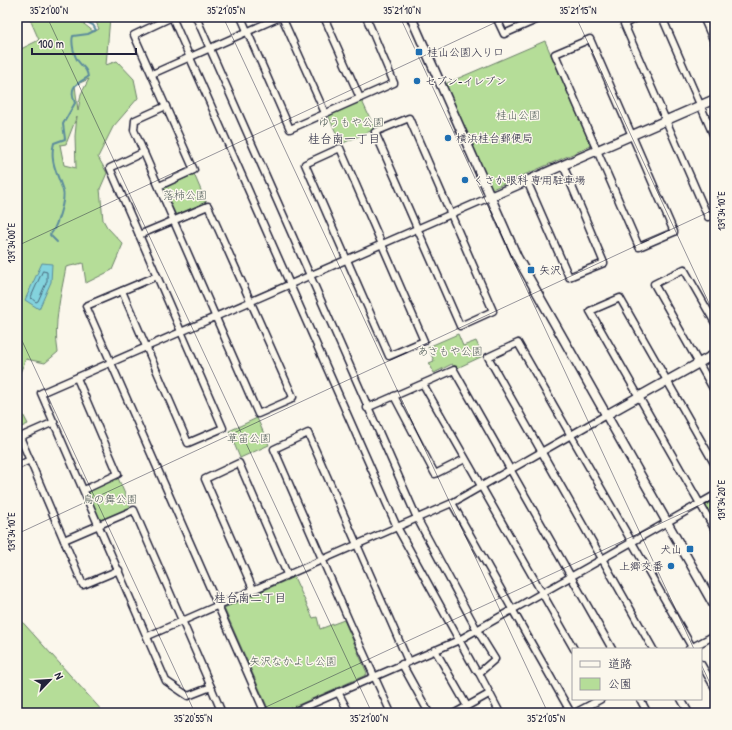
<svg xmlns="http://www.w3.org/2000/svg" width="732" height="730" viewBox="0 0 732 730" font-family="'Patrick Hand','Klee One',sans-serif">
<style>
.green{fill:#b5dd98;stroke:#6c806a;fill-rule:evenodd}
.water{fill:#83d3dd;stroke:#5c8c9c}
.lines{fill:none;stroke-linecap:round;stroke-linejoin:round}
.shore{stroke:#49697c;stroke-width:1}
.stream{stroke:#5c8c9c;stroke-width:2}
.minor-casing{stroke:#22223b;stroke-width:9}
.tertiary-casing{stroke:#22223b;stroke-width:11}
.minor{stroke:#fbf7ec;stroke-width:6}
.tertiary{stroke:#fbf7ec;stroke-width:8}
.ticks{fill:none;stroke:#22223b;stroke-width:1;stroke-opacity:0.45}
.poi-dot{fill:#1f6fb2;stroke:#fbf7ec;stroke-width:1.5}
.labels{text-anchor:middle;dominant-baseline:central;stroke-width:3;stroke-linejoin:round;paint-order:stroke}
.poi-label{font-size:11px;fill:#22223b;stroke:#fbf7ec;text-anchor:start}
.park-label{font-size:11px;fill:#4e5a57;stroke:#fbf7ec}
.neighbourhood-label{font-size:12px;fill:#22223b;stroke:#fbf7ec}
.neatline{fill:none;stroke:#22223b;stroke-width:1.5}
.ticks-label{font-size:10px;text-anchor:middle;fill:#22223b}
</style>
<rect width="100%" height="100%" fill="#fbf7ec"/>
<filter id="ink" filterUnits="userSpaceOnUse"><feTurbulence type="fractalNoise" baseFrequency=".025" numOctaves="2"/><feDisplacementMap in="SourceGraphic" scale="8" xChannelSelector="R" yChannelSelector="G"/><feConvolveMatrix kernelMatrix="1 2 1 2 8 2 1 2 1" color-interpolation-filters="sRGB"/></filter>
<g filter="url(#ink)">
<g class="green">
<path d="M 29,17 L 75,17 L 94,32 L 99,29 L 94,17 L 110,17 L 106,65 L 117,61 L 134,79 L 138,98 L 113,127 L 98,157 L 107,173 L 100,189 L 103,220 L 107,227 L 123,244 L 112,270 L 86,283 L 83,263 L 66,267 C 61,294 53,325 58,352 L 45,363 L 26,359 L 19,375 L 18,405 L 28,424 L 17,429 L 17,51 L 39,40 ZM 89,79 L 81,94 L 78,111 L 75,85 ZM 77,116 L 75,136 L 76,168 L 64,165 L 60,145 L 66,144 Z"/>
<path d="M 545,41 L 591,146 L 492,189 L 445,84 Z"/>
<path d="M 362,101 L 375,129 L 341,144 L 328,115 Z"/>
<path d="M 194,174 L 206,202 L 176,215 L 163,189 Z"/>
<path d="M 458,334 L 463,346 L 476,341 L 483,356 L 455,369 L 452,364 L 434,373 L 429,363 L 434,361 L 428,347 Z"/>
<path d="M 257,418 L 269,445 L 240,458 L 229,431 Z"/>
<path d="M 118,478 L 131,508 L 100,521 L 88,492 Z"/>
<path d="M 715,499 L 715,522 L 706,508 L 706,505 Z"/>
<path d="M 294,577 L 313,618 L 317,617 L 320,629 L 344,620 L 367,673 L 366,675 L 280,713 L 270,713 L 224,608 Z"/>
<path d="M 17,616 L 104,713 L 17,713 Z"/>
</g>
<path class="water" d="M 42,263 L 52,264 L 51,282 L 39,309 L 25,300 Z"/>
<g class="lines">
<path class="shore" d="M 43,271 L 47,272 L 47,281 L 38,301 L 36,302 L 31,298 Z"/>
<path class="stream" d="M 57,242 L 50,235 C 56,229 66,199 63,191 C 58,174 49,162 54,143 L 65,139 L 63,124 L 75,103 C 68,86 77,84 88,77 C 87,68 83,68 78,61 C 74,56 71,42 73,36 L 88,34 L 96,30 L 93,25 L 78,17"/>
<g class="minor-casing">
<g id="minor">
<path d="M 172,17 L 397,527 L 475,669 L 479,673 L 500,713"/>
<path d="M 196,17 L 417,518 L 477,630 L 495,659 L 479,673"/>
<path d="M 241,17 L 290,129 L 394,83 L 366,17"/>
<path d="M 282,17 L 325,113"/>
<path d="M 324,17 L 360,98"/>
<path d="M 496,17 L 504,34 L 543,17"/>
<path d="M 639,17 L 624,24 L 708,217 L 715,214"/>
<path d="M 662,17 L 715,139"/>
<path d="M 703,17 L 715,44"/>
<path d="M 590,39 L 674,232 L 639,247 L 555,54 Z"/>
<path d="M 152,74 L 280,17"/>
<path d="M 409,118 L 493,311 L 460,326 L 375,132 Z"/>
<path d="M 340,148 L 424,341 L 389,356 L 305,164 Z"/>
<path d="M 527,181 L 569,277 L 604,263 L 563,165"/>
<path d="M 159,186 L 194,170 L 134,35 L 172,17"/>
<path d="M 139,235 L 208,206 L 293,397 L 290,400 L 258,414 L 134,130 L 135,120 L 166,106"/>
<path d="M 157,276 L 86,306 L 265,713"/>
<path d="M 122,291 L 188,443 L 223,428 L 110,168 L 144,152"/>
<path d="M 715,323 L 684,269 L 654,284 L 715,392"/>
<path d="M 77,378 L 118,474 L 84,490"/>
<path d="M 423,384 L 574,649"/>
<path d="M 394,396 L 435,474 L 465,459"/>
<path d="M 367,408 L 454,370 L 612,649"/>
<path d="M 54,422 L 20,437 L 83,585 L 119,570"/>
<path d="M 715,465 L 620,298 L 590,311 L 715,530"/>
<path d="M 17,466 L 30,460"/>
<path d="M 452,503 L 571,713"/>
<path d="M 64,540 L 134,510 L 211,687"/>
<path d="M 253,589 L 205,479 L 239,463 L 287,574"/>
<path d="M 148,636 L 452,503 L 606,415"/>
<path d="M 653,649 L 488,357 L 518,343 L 693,649"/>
<path d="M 689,649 L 715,635"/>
<path d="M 435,650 L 467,706"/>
<path d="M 402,664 L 429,713"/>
<path d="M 701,664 L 715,688"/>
<path d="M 338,692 L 349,713"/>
<path d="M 640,699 L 647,712"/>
<path d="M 681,699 L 689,713"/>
<path d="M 222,713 L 211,687 L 188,696 L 166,681 L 41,393 L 490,197"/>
<path d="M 291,713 L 459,640 L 715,495"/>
<path d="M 391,713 L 350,623 L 274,449 L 308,433 L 408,661"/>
<path d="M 455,713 L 489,694"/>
<path d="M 575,713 L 601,699"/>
</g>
</g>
<g class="tertiary-casing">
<g id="tertiary">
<path d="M 411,17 L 517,257 L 715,607"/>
<path d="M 490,197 L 715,99"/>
<path d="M 606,415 L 715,354"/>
</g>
</g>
<use href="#minor" class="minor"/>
<use href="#tertiary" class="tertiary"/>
</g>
</g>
<path class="ticks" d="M 47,17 L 372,713M 223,17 L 548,713M 400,17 L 694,649M 576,17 L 715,316M 17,246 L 507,17M 17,330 L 195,713M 17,534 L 715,209M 701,664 L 715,694M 17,708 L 19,713M 253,713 L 715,498"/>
<g class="poi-dot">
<rect x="415" y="48" width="8" height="8" rx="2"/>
<circle cx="417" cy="81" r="4"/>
<circle cx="448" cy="138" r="4"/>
<circle cx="465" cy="180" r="4"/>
<rect x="527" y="266" width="8" height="8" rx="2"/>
<rect x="686" y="545" width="8" height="8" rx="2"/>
<circle cx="671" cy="566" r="4"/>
</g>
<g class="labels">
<g class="poi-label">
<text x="427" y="52">桂山公園入り口</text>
<text x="425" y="81">セブン-イレブン</text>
<text x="456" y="138">横浜桂台郵便局</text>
<text x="473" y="180">くさか眼科 専用駐車場</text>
<text x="539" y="270">矢沢</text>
<text x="682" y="549" text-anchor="end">犬山</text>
<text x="663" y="566" text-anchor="end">上郷交番</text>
</g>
<g class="park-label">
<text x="518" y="115">桂山公園</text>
<text x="351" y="122">ゆうもや公園</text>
<text x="185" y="195">落柿公園</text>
<text x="450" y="351">あさもや公園</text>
<text x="249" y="438">草笛公園</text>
<text x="110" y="499">鳥の舞公園</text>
<text x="293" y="661">矢沢なかよし公園</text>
</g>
<g class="neighbourhood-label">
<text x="344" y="138">桂台南一丁目</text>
<text x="250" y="597">桂台南二丁目</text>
</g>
</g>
<rect width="732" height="730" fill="none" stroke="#fbf7ec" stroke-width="44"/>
<rect x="572" y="648" width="130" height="52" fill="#fbf7ec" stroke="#a4a2a5"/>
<rect x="580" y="661" width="20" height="6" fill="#fbf7ec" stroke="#a4a2a5"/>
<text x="608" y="668" font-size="12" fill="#22223b">道路</text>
<rect x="580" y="678" width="20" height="12" fill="#b5dd98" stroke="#a4a2a5"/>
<text x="608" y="688" font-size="12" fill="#22223b">公園</text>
<g transform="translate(50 680) rotate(65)" stroke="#fbf7ec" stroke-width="3" paint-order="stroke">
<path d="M0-3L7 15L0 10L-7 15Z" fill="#22223b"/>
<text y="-6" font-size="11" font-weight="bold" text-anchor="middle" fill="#22223b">N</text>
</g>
<path d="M32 48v6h104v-6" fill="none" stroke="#22223b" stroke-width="2"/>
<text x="38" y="48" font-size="12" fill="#22223b" stroke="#fbf7ec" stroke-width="3" paint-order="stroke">100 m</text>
<rect x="22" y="22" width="688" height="686" class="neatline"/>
<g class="ticks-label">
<text x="49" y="14">35°21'00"N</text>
<text x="226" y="14">35°21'05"N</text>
<text x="402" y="14">35°21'10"N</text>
<text x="578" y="14">35°21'15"N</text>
<text transform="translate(721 211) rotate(-90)" y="4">139°34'10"E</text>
<text transform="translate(11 243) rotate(-90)" y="4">139°34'00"E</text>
<text transform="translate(721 500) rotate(-90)" y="4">139°34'20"E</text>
<text transform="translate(11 532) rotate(-90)" y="4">139°34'10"E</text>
<text x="193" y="722">35°20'55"N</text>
<text x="369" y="722">35°21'00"N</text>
<text x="546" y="722">35°21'05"N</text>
</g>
</svg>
